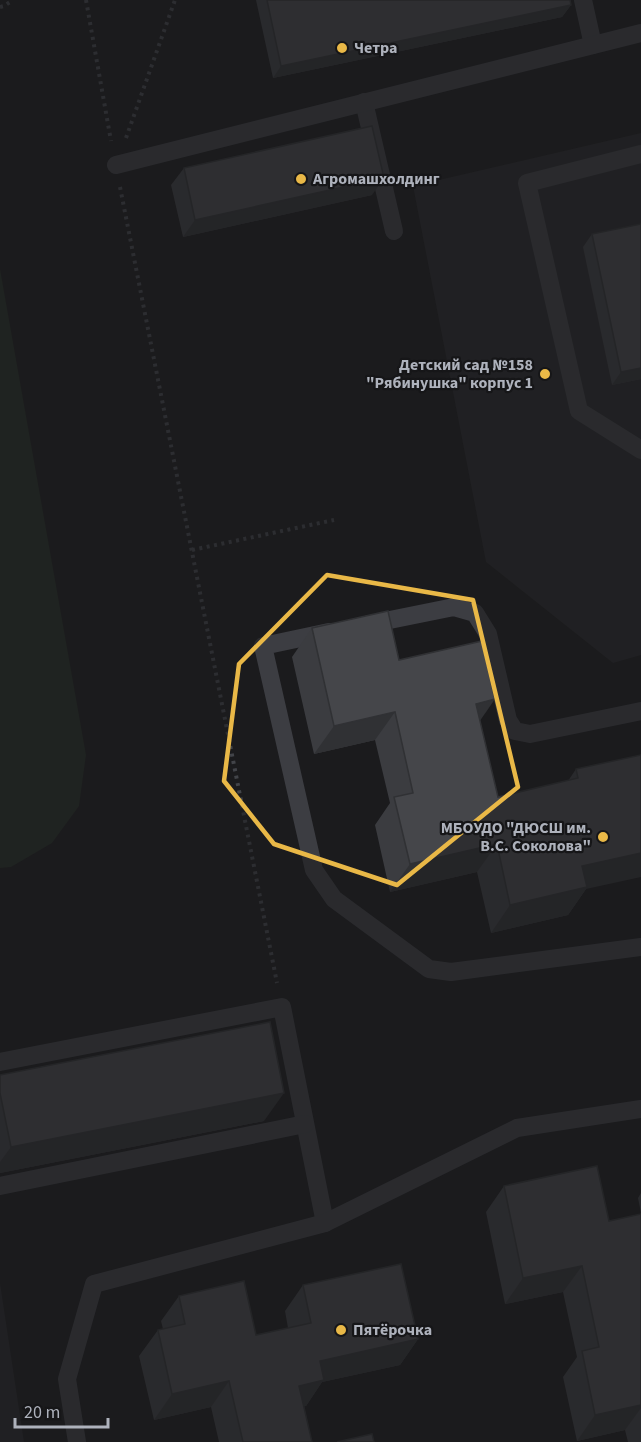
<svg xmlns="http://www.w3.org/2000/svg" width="641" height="1442" viewBox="0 0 641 1442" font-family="'Source Sans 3',sans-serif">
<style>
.built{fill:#27272a}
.green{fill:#252d26}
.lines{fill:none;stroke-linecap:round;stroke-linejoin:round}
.path{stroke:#424449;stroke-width:4;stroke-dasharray:3 4.5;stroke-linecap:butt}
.lane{stroke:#3c3d42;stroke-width:18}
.wall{fill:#3b3c40}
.shaded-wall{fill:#303134}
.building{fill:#45464a;stroke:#303134;stroke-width:1.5}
.marked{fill:none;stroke:#e9b847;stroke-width:4.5;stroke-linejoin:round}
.poi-dot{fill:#e9b847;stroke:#161618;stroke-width:2}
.labels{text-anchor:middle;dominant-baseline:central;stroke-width:4.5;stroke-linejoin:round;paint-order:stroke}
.poi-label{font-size:16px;font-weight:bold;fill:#aeb2bc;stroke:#161618;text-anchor:start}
</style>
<rect width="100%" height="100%" fill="#1b1b1d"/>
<g class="built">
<path d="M 641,133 L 641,655 L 613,663 L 486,562 L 413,186 Z"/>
<path d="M 0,1283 L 24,1442 L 0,1442 Z"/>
</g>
<path class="green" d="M 0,269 L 86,755 L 79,806 L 52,843 L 11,867 L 0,868 Z"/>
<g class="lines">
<g class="path">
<path d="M 86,0 L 111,141"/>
<path d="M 0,7 L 4,6 L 13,0"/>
<path d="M 126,138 L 175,0"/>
<path d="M 120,187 L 277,983"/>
<path d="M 192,550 L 334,520"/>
</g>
<g class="lane">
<path d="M 583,0 L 593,45"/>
<path d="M 364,102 L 394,231"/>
<path d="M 641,154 L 527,183 L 579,411 L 641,450"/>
<path d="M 116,165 L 641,33"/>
<path d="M 365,625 L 454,607 L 475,613 L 488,634 L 508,720 L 515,731 L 530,734 L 641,711"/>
<path d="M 329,632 L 263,646 L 314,870 L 334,899 L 429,969 L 451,972 L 641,947"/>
<path d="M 0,1062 L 282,1007 L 325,1223"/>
<path d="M 0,1186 L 305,1124"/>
<path d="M 77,1442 L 67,1379 L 94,1284 L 325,1223 L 517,1128 L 641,1109"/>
</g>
</g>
<g class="wall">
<path d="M 256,0 L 570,0 L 571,5 L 562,17 L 273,78 Z"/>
<path d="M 184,168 L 372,195 L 183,237 L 171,185 Z"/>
<path d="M 592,234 L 641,379 L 612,385 L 583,247 Z"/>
<path d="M 312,628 L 399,660 L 480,721 L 498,797 L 568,781 L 576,769 L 641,755 L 586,889 L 568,915 L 491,933 L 477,872 L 390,892 L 375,825 L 390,803 L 375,740 L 314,754 L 292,657 Z"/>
<path d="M 0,1075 L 264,1121 L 0,1173 Z"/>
<path d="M 504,1186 L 609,1221 L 641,1214 L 641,1442 L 628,1442 L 625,1430 L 577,1441 L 563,1377 L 577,1357 L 563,1292 L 505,1304 L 486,1212 Z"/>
<path d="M 641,1193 L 641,1213 L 638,1198 Z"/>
<path d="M 303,1285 L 418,1339 L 400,1365 L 322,1382 L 306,1406 L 304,1406 L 312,1442 L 219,1442 L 211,1407 L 154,1420 L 139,1356 L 158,1330 L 163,1329 L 161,1321 L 179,1296 L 256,1335 L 288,1328 L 285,1311 Z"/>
</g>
<g class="shaded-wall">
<path d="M 571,5 L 562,17 L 273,78 L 281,66 Z"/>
<path d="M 384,178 L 372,195 L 183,237 L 195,220 Z"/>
<path d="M 641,368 L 641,379 L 612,385 L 621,372 Z"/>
<path d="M 495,699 L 475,728 L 476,704 Z"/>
<path d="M 395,712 L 375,740 L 314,754 L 334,726 Z"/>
<path d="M 497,844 L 477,872 L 390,892 L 410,864 Z"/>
<path d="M 641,853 L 641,877 L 586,889 L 568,915 L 491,933 L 510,905 L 582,866 Z"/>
<path d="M 284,1093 L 264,1121 L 0,1173 L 0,1162 L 11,1147 Z"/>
<path d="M 582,1266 L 563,1292 L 505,1304 L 523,1278 Z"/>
<path d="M 418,1339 L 400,1365 L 322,1382 L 306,1406 L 281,1411 L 299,1386 L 320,1361 Z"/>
<path d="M 229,1381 L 211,1407 L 154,1420 L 172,1394 Z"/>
<path d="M 641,1405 L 641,1408 L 625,1430 L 577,1441 L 595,1415 Z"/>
</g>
<g class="building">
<path d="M 267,0 L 570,0 L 571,5 L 281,66 Z"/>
<path d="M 372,126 L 384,178 L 195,220 L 184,168 Z"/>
<path d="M 641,224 L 641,368 L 621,372 L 592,234 Z"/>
<path d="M 388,611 L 399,660 L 482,641 L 495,699 L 476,704 L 498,797 L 578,778 L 576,769 L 641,755 L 641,853 L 582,866 L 587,887 L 510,905 L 497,844 L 410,864 L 394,797 L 413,793 L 395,712 L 334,726 L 312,628 Z"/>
<path d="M 270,1022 L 284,1093 L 11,1147 L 0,1093 L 0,1075 Z"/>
<path d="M 597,1166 L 609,1221 L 641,1214 L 641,1405 L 595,1415 L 582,1351 L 599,1347 L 582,1266 L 523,1278 L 504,1186 Z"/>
<path d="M 401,1264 L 418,1339 L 320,1361 L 324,1380 L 299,1386 L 312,1442 L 243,1442 L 229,1381 L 172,1394 L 158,1330 L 185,1324 L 179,1296 L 244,1281 L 256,1335 L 311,1323 L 303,1285 Z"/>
<path d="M 372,1434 L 374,1442 L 337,1442 Z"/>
</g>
<path d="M0 0H641V1442H0ZM 327,575 L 473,600 L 518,787 L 397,885 L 274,844 L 224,781 L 239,664 Z" fill="#1b1b1d" fill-opacity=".55" fill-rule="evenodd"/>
<path class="marked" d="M 327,575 L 473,600 L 518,787 L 397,885 L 274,844 L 224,781 L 239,664 Z"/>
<g class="poi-dot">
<circle cx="342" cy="48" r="6"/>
<circle cx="301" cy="179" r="6"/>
<circle cx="545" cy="374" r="6"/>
<circle cx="603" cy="837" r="6"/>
<circle cx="341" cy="1330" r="6"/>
</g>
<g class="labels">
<g class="poi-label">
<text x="354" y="48">Четра</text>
<text x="313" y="179">Агромашхолдинг</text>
<text x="533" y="365" text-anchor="end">Детский сад №158<tspan x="533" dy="18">"Рябинушка" корпус 1</tspan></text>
<text x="591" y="828" text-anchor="end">МБОУДО "ДЮСШ им.<tspan x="591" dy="18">В.С. Соколова"</tspan></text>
<text x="353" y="1330">Пятёрочка</text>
</g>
</g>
<path d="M15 1418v9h93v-9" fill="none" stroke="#aeb2bc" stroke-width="3"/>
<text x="24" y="1418" font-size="18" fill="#aeb2bc" stroke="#161618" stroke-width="4.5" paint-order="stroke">20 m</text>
</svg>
